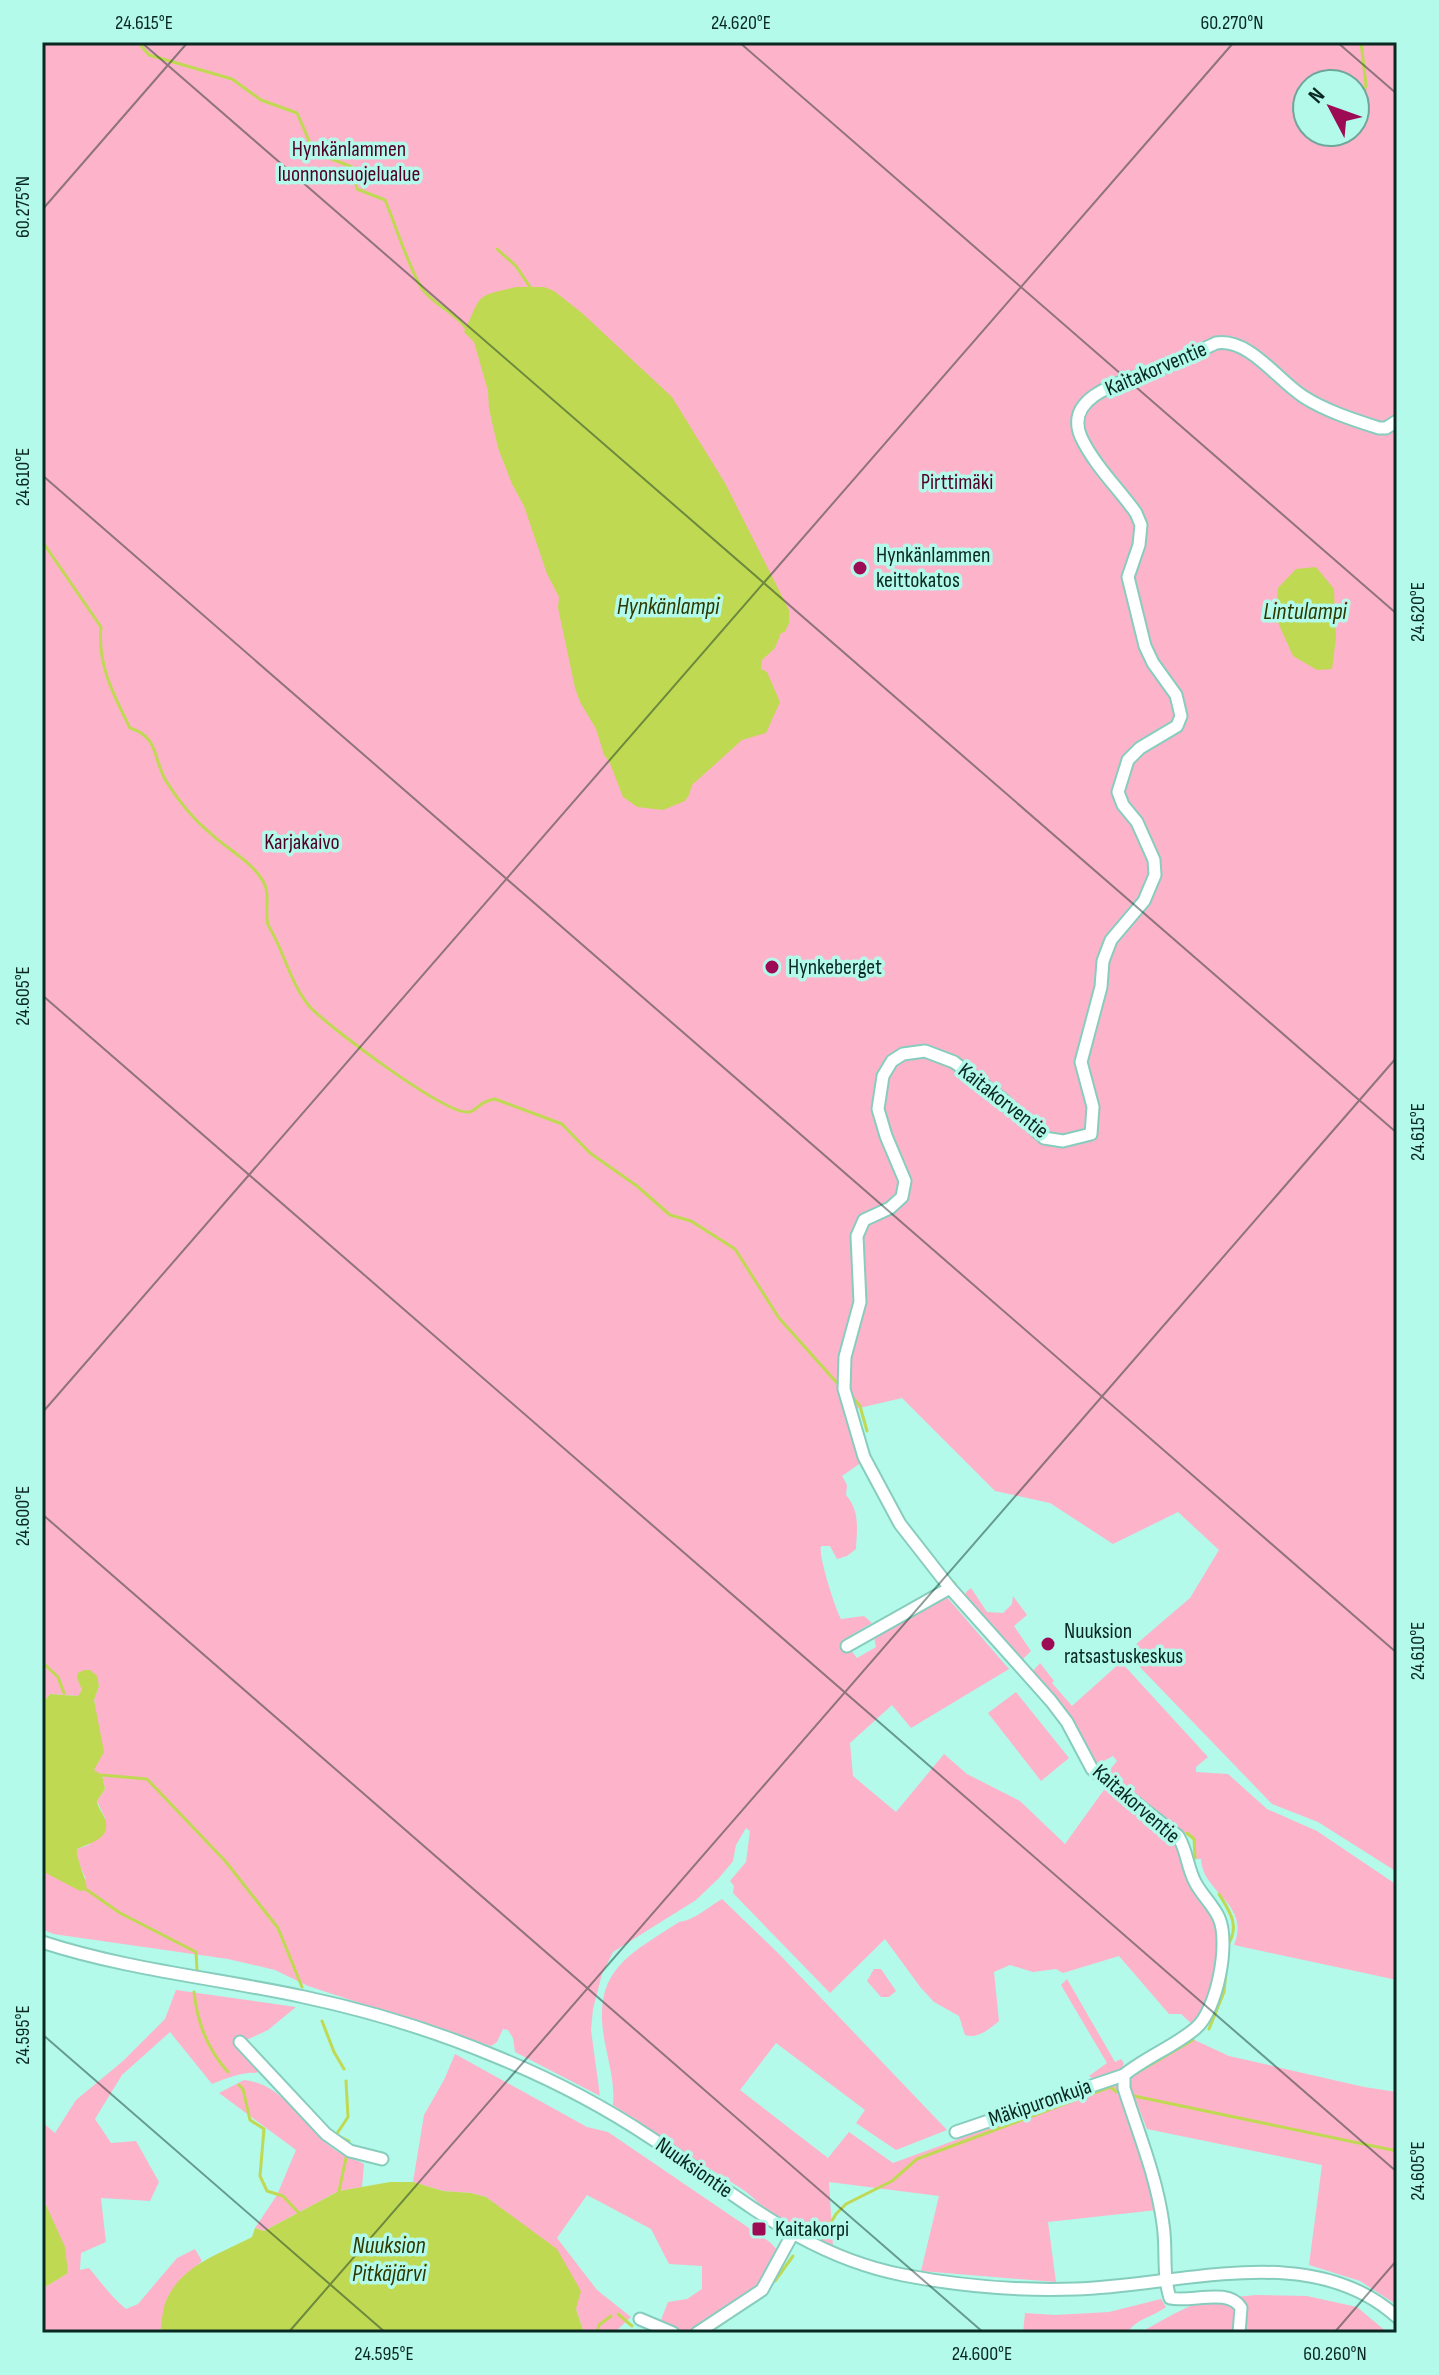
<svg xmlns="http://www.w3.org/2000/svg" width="1439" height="2375" viewBox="0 0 1439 2375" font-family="'Sofia Sans Condensed',sans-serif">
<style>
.green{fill:#fdb3ca;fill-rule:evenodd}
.water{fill:#c0d953}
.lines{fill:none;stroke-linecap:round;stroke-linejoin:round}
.stream{stroke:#c0d953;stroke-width:3}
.minor-casing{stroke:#87cdbe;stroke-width:15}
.minor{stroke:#fff;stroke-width:11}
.ticks{fill:none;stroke:#092822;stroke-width:2;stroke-opacity:0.45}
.poi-dot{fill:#9e0b55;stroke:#b3faea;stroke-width:3}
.labels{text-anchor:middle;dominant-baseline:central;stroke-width:7;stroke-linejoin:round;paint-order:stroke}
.park-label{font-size:22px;fill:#510028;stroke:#b3faea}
.street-label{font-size:22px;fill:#092822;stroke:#b3faea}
.poi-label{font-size:22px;fill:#092822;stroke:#b3faea;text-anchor:start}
.water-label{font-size:24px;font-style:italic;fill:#2f3800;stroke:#b3faea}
.neatline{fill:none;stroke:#092822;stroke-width:3}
.ticks-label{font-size:20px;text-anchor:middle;fill:#092822}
</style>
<rect width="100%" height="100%" fill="#b3faea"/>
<g class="green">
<path d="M 42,42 L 1397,42 L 1397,1872 L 1318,1822 L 1272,1804 L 1134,1661 L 1134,1646 L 1190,1598 L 1219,1550 L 1178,1512 L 1113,1544 L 1050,1503 L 995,1491 L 902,1398 L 851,1410 L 862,1462 L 842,1476 L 847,1485 L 846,1495 C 860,1511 857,1528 856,1549 L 847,1556 L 837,1559 L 830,1546 L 821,1546 C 818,1555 835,1608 841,1619 L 864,1616 L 872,1623 L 843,1640 L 857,1658 L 876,1647 L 874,1637 L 945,1595 L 1009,1669 L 911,1728 L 892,1705 L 850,1743 L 853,1776 L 896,1812 L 944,1754 L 967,1774 L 1020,1801 L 1065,1844 L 1106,1787 L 1177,1842 L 1189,1883 L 1214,1922 L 1217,1932 L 1214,1982 L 1206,2011 L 1192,2024 L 1181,2014 L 1169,2014 L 1119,1956 L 1063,1973 L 1056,1969 L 1033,1972 L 1010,1965 L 994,1972 L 999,2021 C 989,2029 979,2039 965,2035 L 959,2016 L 934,2002 L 921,1988 L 885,1939 L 830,1993 L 733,1893 L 734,1886 L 730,1881 L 746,1862 L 750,1831 L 746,1828 L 736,1845 L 733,1861 L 719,1878 L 696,1900 L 613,1952 L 602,1974 L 593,2009 L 591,2030 L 600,2096 L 515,2052 L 513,2038 L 508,2030 L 503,2029 L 497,2042 L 491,2046 L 308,1986 L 275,1970 L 228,1959 L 53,1934 L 42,1929 L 42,1871 L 86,1879 L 78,1861 L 77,1849 L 89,1845 L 105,1818 L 97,1801 L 105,1789 L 102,1775 L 94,1771 L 98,1726 L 94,1700 L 99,1686 L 90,1670 L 78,1673 L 82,1691 L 78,1696 L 50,1694 L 42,1704 ZM 1307,84 L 1355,84 L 1355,132 L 1307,132 Z"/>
<path d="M 971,1588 L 987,1612 L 1003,1613 L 1012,1604 L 1013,1596 L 1027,1615 L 1014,1626 L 1031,1651 L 1022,1660 L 1017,1659 L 965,1597 L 966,1592 Z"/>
<path d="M 1121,1662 L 1208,1757 L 1196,1767 L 1196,1772 L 1228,1774 L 1267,1809 L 1317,1831 L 1397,1885 L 1397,1980 L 1234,1945 C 1251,1903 1202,1893 1201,1859 L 1194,1859 L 1194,1841 L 1153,1808 L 1113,1781 L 1109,1771 L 1117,1761 L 1113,1756 L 1100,1763 L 1092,1761 L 1033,1671 L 1040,1663 L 1054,1681 L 1052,1683 L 1072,1706 Z"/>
<path d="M 1016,1692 L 1069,1758 L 1041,1781 L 988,1713 Z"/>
<path d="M 722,1899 L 779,1954 L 947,2130 L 896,2150 L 856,2123 L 865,2110 L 776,2043 L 740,2090 L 828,2158 L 849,2132 L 893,2163 L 1117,2081 L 1157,2210 L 1048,2222 L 1056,2282 L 921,2271 L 939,2196 L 829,2182 L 833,2247 C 813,2241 788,2229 772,2215 C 761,2206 752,2195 739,2187 C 696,2161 655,2132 613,2105 C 615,2084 609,2064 605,2043 C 591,1971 627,1956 679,1922 C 695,1920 708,1907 722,1899 Z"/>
<path d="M 874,1969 L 881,1969 L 896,1991 L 889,1997 L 881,1997 L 867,1981 Z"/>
<path d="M 1067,1979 L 1115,2062 L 1121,2059 L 1124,2063 L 1121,2071 L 1097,2081 L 1089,2076 L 1107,2063 L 1061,1985 Z"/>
<path d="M 176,1990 L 296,2007 L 268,2030 L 238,2044 L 264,2073 C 245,2071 230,2077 212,2084 L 170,2032 L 122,2075 L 95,2119 L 111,2143 L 136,2141 L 159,2182 L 150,2201 L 101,2198 L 106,2242 L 81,2253 L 80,2270 L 89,2268 C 102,2283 111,2297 126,2309 L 138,2304 L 177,2258 L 195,2249 L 202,2261 C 171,2288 168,2292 160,2333 L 42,2333 L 42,2289 L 68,2273 L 46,2205 L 42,2201 L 42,2122 L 55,2133 L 76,2100 L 123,2061 L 165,2019 Z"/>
<path d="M 1190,2038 L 1229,2056 L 1364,2087 L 1397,2092 L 1397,2305 L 1360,2281 L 1309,2265 L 1322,2165 L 1147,2129 L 1130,2086 L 1133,2073 Z"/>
<path d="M 455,2054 L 587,2127 L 608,2132 L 771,2243 L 777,2250 L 759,2286 L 693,2333 L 667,2333 L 661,2320 L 668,2302 L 687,2299 L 702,2289 L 702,2266 L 669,2264 L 651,2229 L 587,2195 L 557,2238 L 597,2290 L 631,2317 L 614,2333 L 584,2333 L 576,2309 L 505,2212 L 486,2197 L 471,2193 L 443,2191 L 413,2182 L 424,2115 L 444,2080 Z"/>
<path d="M 244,2080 C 284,2084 301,2124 331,2147 C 340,2154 354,2159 364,2164 L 362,2187 L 339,2191 L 264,2231 L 255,2228 L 277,2195 L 296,2150 L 219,2093 Z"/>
<path d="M 1255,2295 L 1307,2296 L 1357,2307 L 1388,2333 L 1140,2333 C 1163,2320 1196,2299 1223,2297 C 1234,2296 1244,2297 1255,2295 Z"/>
<path d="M 1161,2299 L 1166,2307 C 1153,2317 1137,2318 1127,2333 L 1023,2333 L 1025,2313 L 1055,2315 L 1109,2312 Z"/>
</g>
<g class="water">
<path d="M 516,287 L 544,287 L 554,291 L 582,313 L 672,397 L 725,483 L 789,610 L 789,623 L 785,632 L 781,633 L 775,648 L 762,660 L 761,669 L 767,672 L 780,702 L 766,733 L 742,740 L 692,785 L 689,795 L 685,801 L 663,810 L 637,807 L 623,797 L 609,761 L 604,755 L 596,729 L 580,702 L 575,688 L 558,608 L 559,597 L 547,574 L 524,506 L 512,484 L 498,448 L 489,409 L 488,391 L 474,342 L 464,332 C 483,293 473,297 516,287 Z"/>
<path d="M 1316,567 L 1334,589 L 1336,638 L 1332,669 L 1317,670 L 1293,656 L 1275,616 L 1278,588 L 1296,569 Z"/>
<path d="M 84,1670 L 90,1670 L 97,1676 L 99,1686 L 94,1700 L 104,1752 L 94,1770 L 102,1775 L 105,1789 L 97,1801 C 98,1808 103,1813 105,1819 C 112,1839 89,1843 77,1849 C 77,1864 86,1876 87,1890 L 80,1891 L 42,1871 L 42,1704 L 50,1694 L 78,1696 L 82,1690 L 77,1678 L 78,1673 Z"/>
<path d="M 390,2182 L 413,2182 L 443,2191 L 471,2193 L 486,2197 L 557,2249 L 581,2291 L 576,2309 L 584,2333 L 160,2333 C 162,2323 162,2311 166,2301 C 181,2265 220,2254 252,2237 L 255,2228 L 264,2231 L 339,2191 Z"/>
<path d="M 42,2201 L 46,2205 L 65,2247 L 68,2273 L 42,2289 Z"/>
</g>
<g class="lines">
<g class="stream">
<path d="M 138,42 L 149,55 L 232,79 L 261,100 L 297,113 L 314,152 L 352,167 L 357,189 L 385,200 C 395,223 410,272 423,290 C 436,306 454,312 466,328"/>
<path d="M 1355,121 L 1366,85 L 1361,42"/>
<path d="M 497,249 L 516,266 L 530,287"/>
<path d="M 42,541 L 101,627 C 97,664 114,696 130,728 C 159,737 153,759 166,781 C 178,800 193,819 210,833 C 226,848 249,860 261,878 C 272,893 264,908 268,925 C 284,950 290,984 310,1007 C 329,1027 445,1115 469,1112 C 477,1111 479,1101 495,1099 L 562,1124 L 590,1153 L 637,1186 L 670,1215 L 691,1221 L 735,1249 L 779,1318 L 837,1383"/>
<path d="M 849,1393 L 860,1406 L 867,1431"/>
<path d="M 948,1577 L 955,1584"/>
<path d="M 42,1662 L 58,1677 L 64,1693"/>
<path d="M 102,1775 L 147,1779 L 226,1862 L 278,1928 L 302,1987"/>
<path d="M 1187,1833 L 1194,1839 L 1195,1858"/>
<path d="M 87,1890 L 120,1913 L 196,1952 L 197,1970"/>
<path d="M 1219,1894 C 1230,1912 1240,1925 1228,1945"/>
<path d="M 194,1992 C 197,2021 208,2050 228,2072"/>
<path d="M 322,2021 L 334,2052 L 344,2069"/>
<path d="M 1209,2029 L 1224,1992 L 1226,1972"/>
<path d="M 1133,2075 L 1193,2040"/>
<path d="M 346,2081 L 348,2117 L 336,2135 L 349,2141"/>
<path d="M 239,2085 L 243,2089 L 250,2120 L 264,2129 L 260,2176 L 267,2191 L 283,2196 L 299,2213"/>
<path d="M 1134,2096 L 1397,2151"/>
<path d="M 339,2191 L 346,2158"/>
<path d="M 821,2239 L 836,2214 L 846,2204 L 892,2181 L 917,2159 L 1110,2087 L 1117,2092"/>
<path d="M 775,2281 L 793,2256"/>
<path d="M 618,2314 L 632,2326"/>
<path d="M 637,2331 L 643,2333"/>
<path d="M 597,2333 L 599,2325 L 611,2316"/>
<path d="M 708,2333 L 750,2304"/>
</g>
<g class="minor-casing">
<g id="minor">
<path d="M 847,1646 L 950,1588"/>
<path d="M 42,1942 C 128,1970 216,1978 304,1997 C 370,2011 435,2031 497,2057 C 551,2079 603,2106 651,2138 C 735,2193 801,2255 903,2275 C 960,2286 1018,2291 1076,2289 C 1180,2286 1311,2239 1397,2317"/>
<path d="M 240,2042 L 326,2134 L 350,2151 L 382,2159"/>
<path d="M 956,2132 L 1124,2075"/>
<path d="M 640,2319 L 673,2333"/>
<path d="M 697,2333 L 762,2290 L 792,2235"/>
<path d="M 1239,2333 L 1241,2308 C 1229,2287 1191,2303 1170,2298 C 1162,2273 1167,2249 1163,2224 C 1157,2178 1138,2132 1124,2088 L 1124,2075 C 1146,2057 1175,2046 1196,2028 C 1217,2010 1230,1943 1219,1918 C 1213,1905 1201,1894 1195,1882 C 1187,1867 1187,1850 1178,1836 L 1092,1769 L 1067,1722 L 1051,1701 L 950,1588 L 900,1524 L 864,1457 L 844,1389 L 845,1357 L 860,1302 L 857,1236 L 864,1220 L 890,1208 L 902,1197 L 905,1181 L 886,1136 L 878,1109 L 883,1076 L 892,1061 L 903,1054 L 925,1051 L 954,1062 L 1002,1099 L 1044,1138 L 1063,1141 L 1091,1134 L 1093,1107 L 1081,1062 L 1101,987 L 1103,961 L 1111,940 L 1144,901 L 1155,875 L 1154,860 L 1137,822 L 1123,805 L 1118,792 L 1128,760 L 1140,748 L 1177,726 L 1181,716 L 1176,695 L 1153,663 L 1145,646 L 1128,577 L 1139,545 L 1141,525 L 1136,513 C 1119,489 1094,465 1081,437 C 1062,393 1131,380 1159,369 C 1179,362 1197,352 1216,343 C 1250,338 1278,381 1304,397 C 1326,411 1354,420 1379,428 L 1386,428 L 1397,421"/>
</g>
</g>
<use href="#minor" class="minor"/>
</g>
<path class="ticks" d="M 141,42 L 1397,1133M 739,42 L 1397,614M 1337,42 L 1397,94M 42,210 L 188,42M 42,475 L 1397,1653M 42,995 L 1397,2172M 42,1413 L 1234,42M 42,1514 L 984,2333M 42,2034 L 386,2333M 288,2333 L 1397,1057M 1334,2333 L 1397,2260"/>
<g class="poi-dot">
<circle cx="860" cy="568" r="8"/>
<circle cx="772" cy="967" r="8"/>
<circle cx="1048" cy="1644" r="8"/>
<rect x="751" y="2221" width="16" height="16" rx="4"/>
</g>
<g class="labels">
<g class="park-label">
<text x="349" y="149">Hynkänlammen<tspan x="349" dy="25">luonnonsuojelualue</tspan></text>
<text x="957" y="482">Pirttimäki</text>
<text x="302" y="842">Karjakaivo</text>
</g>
<g class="street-label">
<text transform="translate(1156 369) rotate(-23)">Kaitakorventie</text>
<text transform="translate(1003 1101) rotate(38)">Kaitakorventie</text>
<text transform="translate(1136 1804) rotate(41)">Kaitakorventie</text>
<text transform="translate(1040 2103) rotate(-19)">Mäkipuronkuja</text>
<text transform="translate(694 2168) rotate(35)">Nuuksiontie</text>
</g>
<g class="poi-label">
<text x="876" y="555">Hynkänlammen<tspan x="876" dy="25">keittokatos</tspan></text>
<text x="788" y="967">Hynkeberget</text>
<text x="1064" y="1631">Nuuksion<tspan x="1064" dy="25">ratsastuskeskus</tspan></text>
<text x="775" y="2229">Kaitakorpi</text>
</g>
<g class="water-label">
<text x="668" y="606">Hynkänlampi</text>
<text x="1305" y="611">Lintulampi</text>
<text x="389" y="2245">Nuuksion<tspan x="389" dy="28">Pitkäjärvi</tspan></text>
</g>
</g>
<rect width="1439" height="2375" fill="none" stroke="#b3faea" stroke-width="88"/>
<g transform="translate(1331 108) rotate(311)"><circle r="38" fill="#b3faea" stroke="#6fa69a" stroke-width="2"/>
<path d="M0-6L14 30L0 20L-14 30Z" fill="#9e0b55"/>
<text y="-12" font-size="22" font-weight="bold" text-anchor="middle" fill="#092822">N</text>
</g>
<rect x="44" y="44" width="1351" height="2287" class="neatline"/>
<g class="ticks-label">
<text x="144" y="29">24.615°E</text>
<text x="741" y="29">24.620°E</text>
<text x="1232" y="29">60.270°N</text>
<text transform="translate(22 207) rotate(-90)" y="7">60.275°N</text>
<text transform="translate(22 477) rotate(-90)" y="7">24.610°E</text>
<text transform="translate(1417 612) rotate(-90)" y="7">24.620°E</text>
<text transform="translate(22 996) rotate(-90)" y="7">24.605°E</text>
<text transform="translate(1417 1132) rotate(-90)" y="7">24.615°E</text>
<text transform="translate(22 1516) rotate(-90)" y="7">24.600°E</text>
<text transform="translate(1417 1651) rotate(-90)" y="7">24.610°E</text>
<text transform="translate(22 2035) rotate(-90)" y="7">24.595°E</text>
<text transform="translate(1417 2171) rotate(-90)" y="7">24.605°E</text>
<text x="384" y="2360">24.595°E</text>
<text x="982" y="2360">24.600°E</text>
<text x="1335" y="2360">60.260°N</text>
</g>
</svg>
